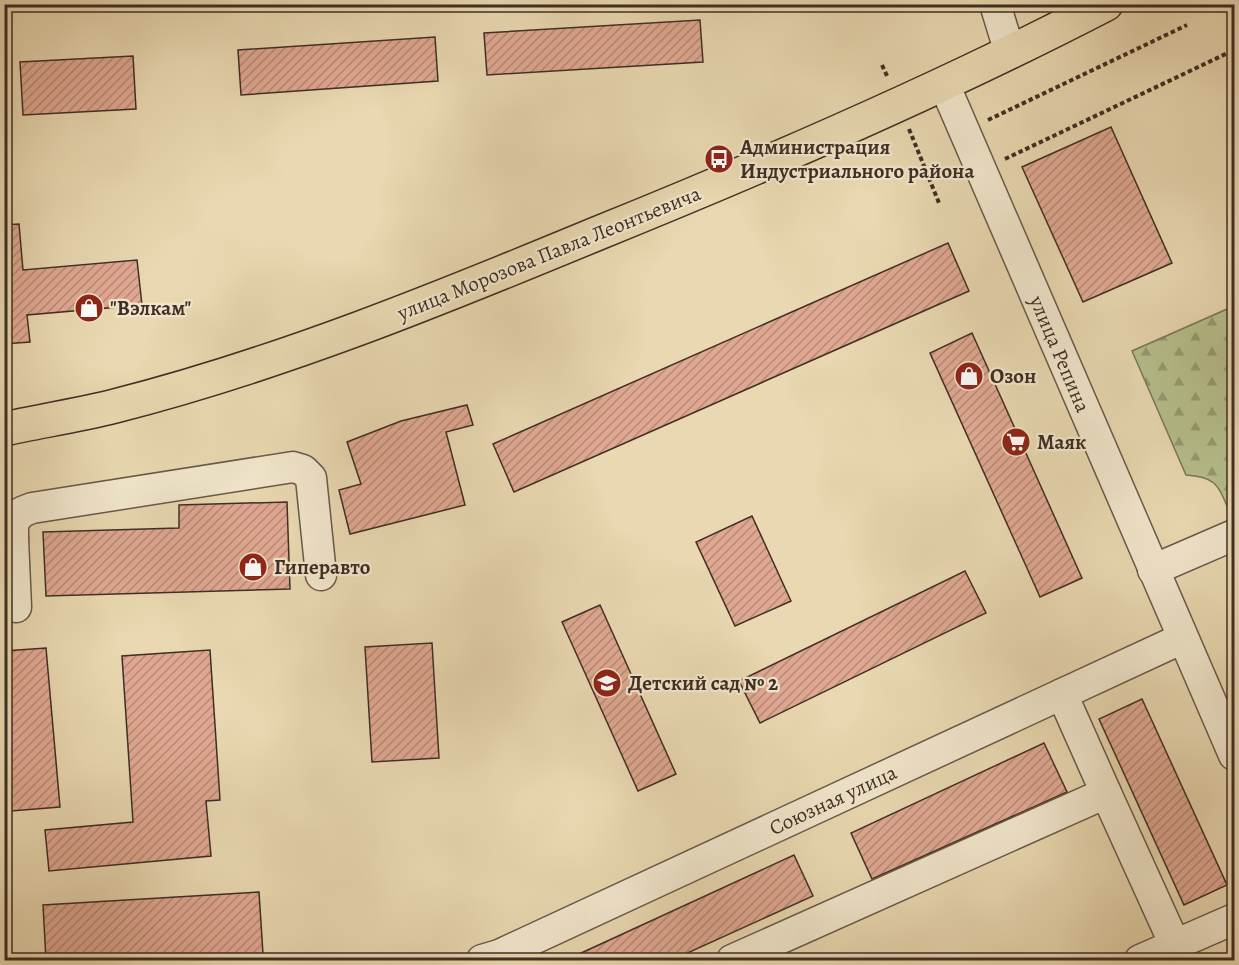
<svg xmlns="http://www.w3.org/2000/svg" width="1239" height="965" viewBox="0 0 1239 965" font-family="Alegreya,serif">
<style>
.forest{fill:url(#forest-firs);stroke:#7a7658;stroke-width:1.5}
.building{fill:url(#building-hatch);stroke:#3f2e24;stroke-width:1.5}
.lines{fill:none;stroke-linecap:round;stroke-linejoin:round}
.minor-casing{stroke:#6a5847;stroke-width:33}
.major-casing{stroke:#3f2e24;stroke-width:36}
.path{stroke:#3f2e24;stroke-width:4;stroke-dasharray:4.5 3;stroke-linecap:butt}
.minor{stroke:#f1e6cc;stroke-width:30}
.major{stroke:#e9d8b1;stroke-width:33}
.labels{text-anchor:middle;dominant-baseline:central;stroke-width:4.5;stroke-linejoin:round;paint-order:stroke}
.poi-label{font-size:21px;font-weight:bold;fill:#3f2e24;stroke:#f1e6cc;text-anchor:start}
.street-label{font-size:21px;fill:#3f2e24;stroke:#f1e6cc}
</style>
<defs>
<pattern id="forest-firs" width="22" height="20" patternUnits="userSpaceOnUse" patternTransform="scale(1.5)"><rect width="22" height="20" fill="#b6bf8c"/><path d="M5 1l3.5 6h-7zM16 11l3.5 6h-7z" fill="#959c72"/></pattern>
<pattern id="building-hatch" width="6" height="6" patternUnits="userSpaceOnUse" patternTransform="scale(1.5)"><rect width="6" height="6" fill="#e0a892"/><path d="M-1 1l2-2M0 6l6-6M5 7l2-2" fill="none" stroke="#b78977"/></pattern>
</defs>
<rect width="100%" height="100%" fill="#e9d8b1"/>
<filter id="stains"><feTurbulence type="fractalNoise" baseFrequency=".00333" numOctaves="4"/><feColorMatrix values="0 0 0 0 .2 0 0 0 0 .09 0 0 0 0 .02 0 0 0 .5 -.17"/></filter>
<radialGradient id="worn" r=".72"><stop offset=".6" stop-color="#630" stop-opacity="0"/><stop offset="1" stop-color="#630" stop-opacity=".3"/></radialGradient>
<path class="forest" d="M 1234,306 L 1234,513 L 1231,515 C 1218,487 1219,477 1186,475 L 1132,351 Z"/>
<g class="building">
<path d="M 700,20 L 703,62 L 487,75 L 484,33 Z"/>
<path d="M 435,37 L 438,81 L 241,95 L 238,50 Z"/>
<path d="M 133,56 L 136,109 L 23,115 L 20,62 Z"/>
<path d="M 1111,127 L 1172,263 L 1083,302 L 1022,167 Z"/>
<path d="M 19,224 L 23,270 L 137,260 L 142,305 L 27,315 L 30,342 L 4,344 L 4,225 Z"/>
<path d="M 948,243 L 969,291 L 514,492 L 493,444 Z"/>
<path d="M 972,333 L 1082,578 L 1040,597 L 930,353 Z"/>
<path d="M 467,405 L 473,425 L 446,432 L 465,505 L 350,534 L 339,490 L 361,484 L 347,442 L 401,421 Z"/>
<path d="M 287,502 L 290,589 L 46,596 L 43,532 L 179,528 L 179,505 Z"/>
<path d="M 752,516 L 791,601 L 735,626 L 696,542 Z"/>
<path d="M 965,571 L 986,613 L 760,723 L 739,681 Z"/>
<path d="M 600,605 L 676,774 L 638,791 L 562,622 Z"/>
<path d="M 432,643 L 439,758 L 372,762 L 365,647 Z"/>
<path d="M 46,648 L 60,807 L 11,811 L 4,736 L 4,651 Z"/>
<path d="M 210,650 L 220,800 L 206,801 L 211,856 L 49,871 L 45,830 L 133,822 L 122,656 Z"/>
<path d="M 1142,699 L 1227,885 L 1184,905 L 1099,719 Z"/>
<path d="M 1044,743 L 1067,792 L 872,879 L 851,833 Z"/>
<path d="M 794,855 L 813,896 L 672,960 L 566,960 Z"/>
<path d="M 259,892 L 263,954 L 156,960 L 46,960 L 43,905 Z"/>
</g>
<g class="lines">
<g class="minor-casing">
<g id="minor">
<path d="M 995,4 L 1010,53"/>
<path d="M 944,84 L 1234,755"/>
<path d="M 13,539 L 13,522 L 22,512 L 32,508 L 293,467 L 303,470 L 311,478 L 321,575"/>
<path d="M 4,540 L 13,539 L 16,607"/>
<path d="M 1153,570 L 1234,535"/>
<path d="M 1062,694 L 1106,793"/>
<path d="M 482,960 L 499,955 L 1183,638"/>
<path d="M 732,960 L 1106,793 L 1175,945"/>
<path d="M 1140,960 L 1234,919"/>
</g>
</g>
<g class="major-casing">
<path id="major" d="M 4,429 C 41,421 79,415 115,406 C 280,364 439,299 596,234 C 769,164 940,90 1106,4"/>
</g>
<g class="path">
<path d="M 882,65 L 888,78"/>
<path d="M 988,120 L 1187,25"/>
<path d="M 909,129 L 939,203"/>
<path d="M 1005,159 L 1234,50"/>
</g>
<use href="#minor" class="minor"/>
<use href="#major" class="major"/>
</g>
<defs>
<g id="bus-disc" transform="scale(1.5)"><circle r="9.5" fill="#8f2418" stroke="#f1e6cc"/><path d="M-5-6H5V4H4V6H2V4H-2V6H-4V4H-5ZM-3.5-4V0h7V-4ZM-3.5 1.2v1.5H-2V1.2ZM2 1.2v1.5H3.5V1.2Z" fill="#fff"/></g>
<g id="shop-disc" transform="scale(1.5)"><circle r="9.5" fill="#8f2418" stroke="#f1e6cc"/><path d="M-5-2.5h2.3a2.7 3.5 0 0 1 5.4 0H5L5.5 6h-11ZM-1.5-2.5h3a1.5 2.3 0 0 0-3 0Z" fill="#fff"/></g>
<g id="supermarket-disc" transform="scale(1.5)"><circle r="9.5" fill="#8f2418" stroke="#f1e6cc"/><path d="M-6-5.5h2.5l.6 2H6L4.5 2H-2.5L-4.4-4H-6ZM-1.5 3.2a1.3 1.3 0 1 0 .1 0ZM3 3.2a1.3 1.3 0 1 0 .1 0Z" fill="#fff"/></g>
<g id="school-disc" transform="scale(1.5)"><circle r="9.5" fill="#8f2418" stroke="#f1e6cc"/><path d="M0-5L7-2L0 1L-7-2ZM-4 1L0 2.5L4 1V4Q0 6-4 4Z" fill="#fff"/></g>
</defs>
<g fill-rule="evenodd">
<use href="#bus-disc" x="719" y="159"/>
<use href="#shop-disc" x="89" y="308"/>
<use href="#shop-disc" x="969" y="376"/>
<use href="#supermarket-disc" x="1016" y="442"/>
<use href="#shop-disc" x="253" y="567"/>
<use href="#school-disc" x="607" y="683"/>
</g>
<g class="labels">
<g class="poi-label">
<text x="740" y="147">Администрация<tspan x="740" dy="24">Индустриального района</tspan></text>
<text x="110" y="308">"Вэлкам"</text>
<text x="990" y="376">Озон</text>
<text x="1037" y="442">Маяк</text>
<text x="274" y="567">Гиперавто</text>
<text x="628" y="683">Детский сад № 2</text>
</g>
<g class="street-label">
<text transform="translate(549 253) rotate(-22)">улица Морозова Павла Леонтьевича</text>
<text transform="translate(1060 354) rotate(67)">улица Репина</text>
<text transform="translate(833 800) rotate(-25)">Союзная улица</text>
</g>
</g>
<rect width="1239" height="965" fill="none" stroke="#e9d8b1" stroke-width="24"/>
<rect x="6" y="6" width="1227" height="953" fill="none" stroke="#3f2e24" stroke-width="3"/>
<rect x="12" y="12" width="1215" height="941" fill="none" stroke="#3f2e24" stroke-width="1.5"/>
<rect width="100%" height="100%" filter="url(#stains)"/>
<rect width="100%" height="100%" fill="url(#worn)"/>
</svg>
